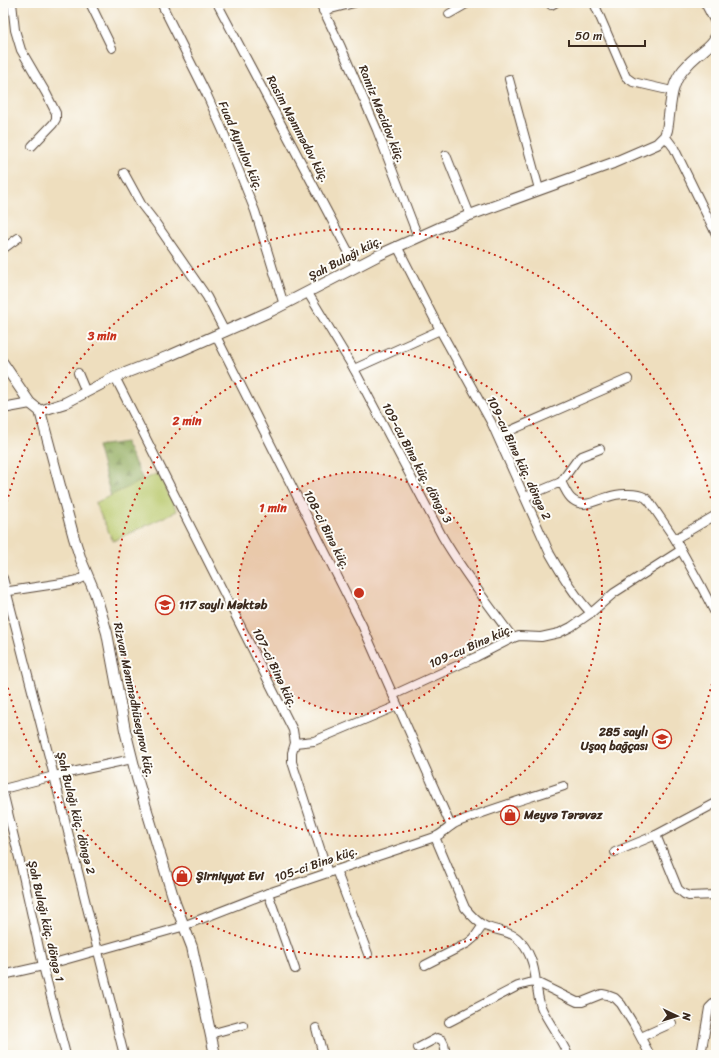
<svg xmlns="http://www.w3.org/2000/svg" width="719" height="1058" viewBox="0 0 719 1058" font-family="Sriracha,sans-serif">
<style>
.forest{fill:url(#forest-firs);stroke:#666b3e}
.pitch{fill:#b8c86a;stroke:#7a7944}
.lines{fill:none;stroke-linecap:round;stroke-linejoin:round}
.minor-casing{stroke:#564536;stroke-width:10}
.tertiary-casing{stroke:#564536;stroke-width:12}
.minor{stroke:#fff;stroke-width:8}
.tertiary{stroke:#fff;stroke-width:10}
.ring{fill:none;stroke:#c8321e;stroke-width:2;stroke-dasharray:2 4}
.labels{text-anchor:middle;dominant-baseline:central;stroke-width:4;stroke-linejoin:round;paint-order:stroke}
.street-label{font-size:12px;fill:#3b2a1e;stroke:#fdfcf7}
.poi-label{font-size:12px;font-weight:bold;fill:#3b2a1e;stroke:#fdfcf7;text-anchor:start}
.centre{fill:#c8321e;stroke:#fdfcf7;stroke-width:2}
.ring-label{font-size:12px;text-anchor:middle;font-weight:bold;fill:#c8321e;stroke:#fdfcf7;stroke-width:4;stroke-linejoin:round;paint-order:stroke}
</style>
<defs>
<pattern id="forest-firs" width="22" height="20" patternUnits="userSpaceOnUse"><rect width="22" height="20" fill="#92ac5e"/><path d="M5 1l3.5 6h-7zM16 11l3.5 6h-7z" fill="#788c4d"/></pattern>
</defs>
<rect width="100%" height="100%" fill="#fdfcf7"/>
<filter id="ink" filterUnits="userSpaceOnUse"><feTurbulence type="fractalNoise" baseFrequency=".025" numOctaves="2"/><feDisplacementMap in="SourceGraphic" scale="8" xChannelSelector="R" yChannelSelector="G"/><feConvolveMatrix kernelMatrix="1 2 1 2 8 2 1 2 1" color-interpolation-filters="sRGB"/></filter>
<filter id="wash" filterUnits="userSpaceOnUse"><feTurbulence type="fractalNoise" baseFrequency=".012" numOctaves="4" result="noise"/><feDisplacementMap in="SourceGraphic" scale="16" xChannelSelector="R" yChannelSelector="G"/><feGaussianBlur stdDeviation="0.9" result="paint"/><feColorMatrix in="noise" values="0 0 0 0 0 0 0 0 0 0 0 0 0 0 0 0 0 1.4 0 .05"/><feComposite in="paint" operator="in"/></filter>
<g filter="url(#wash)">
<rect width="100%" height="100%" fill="#eedebe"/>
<path class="forest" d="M 125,442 L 143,480 L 111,496 L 97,446 Z"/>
<path class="pitch" d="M 158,473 L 177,511 L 113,541 L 95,503 Z"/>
</g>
<g filter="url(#ink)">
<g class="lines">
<g class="minor-casing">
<g id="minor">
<path d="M 12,3 L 15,30 L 21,50 L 46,93 L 56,113 L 56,119 L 53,124 L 32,146"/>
<path d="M 90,3 L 112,48"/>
<path d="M 161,3 L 206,93 L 223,131 L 255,211 L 269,256 L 284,305"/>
<path d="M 217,3 L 356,266"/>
<path d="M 320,3 L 341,47 L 377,130 L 418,237"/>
<path d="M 594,3 L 626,77 L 633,82 L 672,91"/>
<path d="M 551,5 L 555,3"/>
<path d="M 323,11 L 354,3"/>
<path d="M 449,14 L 468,3"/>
<path d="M 509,79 L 539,189"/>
<path d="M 665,136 L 674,148 L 716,234"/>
<path d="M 446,155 L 470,215"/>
<path d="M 124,173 L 141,204 L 155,222 L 207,297 L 225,332"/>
<path d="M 397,246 L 440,330 L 491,422 L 550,554 C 562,575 574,595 591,613"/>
<path d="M 3,249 L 18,238"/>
<path d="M 308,293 L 354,369 L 442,536 C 463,572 488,604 513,638"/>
<path d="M 216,336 L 362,625 L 451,826"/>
<path d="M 354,369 L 440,330"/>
<path d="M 78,373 L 86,392"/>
<path d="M 115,377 L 226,597 L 293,730 L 295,743 L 292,753 L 292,762 L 328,873"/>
<path d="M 498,436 L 628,379"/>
<path d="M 561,482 L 577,460 L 582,456 L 600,449"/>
<path d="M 525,497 L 561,482 C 565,488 567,496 573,500 C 584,509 596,500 608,497 C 616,494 636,492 644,497 C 645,497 648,500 649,501 L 675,539 L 701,586 L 716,615"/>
<path d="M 675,539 L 716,515"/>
<path d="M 3,578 L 54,776 L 124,1055"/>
<path d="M 3,592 L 69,582 L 78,580 L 87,576"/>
<path d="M 393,695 L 476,657 L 513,638 L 519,636 L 541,637 L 559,633 L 571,627 L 591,613 L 614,593 L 681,550"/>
<path d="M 295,743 L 314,741 L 397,706"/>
<path d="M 3,789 L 54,776 L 132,759"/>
<path d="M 3,792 L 20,862 L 43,966 L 66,1055"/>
<path d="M 656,835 L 678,889 L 684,894 L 689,896 L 716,895"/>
<path d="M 435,837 L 465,908 C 470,914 476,921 483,925 C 494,931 508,930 517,938 C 530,950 534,965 536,982 C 538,992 538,1000 542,1009 C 550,1025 561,1039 568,1055"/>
<path d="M 615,852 L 656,835 L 716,803"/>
<path d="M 336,870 L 368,954"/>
<path d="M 268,893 L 295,969"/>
<path d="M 425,965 L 468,943 L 474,938 L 483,925"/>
<path d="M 3,975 L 43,966 L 178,928 L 268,893 L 435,837 C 444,833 450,825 458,822 C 493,808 529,798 564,786"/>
<path d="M 449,1022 L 518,986 L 529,983 L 536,982 L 577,1002 L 582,1002 L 602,994 L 607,995 L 615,998 L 621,1004 L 634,1025 L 650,1055"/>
<path d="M 316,1028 L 323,1055"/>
<path d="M 210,1034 L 243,1025"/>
<path d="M 641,1037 L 672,1023"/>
<path d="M 418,1048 L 437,1038 L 442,1040 L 444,1044 L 446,1055"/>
<path d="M 701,1055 L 709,1008 L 713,1004 L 716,1004"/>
</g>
</g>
<g class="tertiary-casing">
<g id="tertiary">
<path d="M 706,3 L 716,22"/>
<path d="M 3,363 L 30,403 L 40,411 L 74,538 L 81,560 L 95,593 L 99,606 L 107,633 L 125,730 L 137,778 L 175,903 L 192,947 L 215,1055"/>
<path d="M 3,408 L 30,403"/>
<path d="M 40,411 L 65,403 L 115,377 L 169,356 L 271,311 L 379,255 L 441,227 L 470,215 L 613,163 L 657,144 L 665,136 L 667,130 C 671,109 669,87 683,70 C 688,64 693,59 699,54 C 705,49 713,44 716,36"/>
</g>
</g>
<use href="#minor" class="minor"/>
<use href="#tertiary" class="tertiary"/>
</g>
</g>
<circle cx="359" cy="593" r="121" fill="#c8321e" fill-opacity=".12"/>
<g class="ring">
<circle cx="359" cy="593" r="121"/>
<circle cx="359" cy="593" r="243"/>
<path d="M716 666A364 364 0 0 1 4 672M4 514A364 364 0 0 1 716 520"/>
</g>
<defs>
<g id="school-ring" transform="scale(1)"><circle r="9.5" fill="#fdfcf7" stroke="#c8321e" stroke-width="1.5"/><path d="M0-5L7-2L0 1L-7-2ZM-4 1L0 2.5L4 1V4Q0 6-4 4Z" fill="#c8321e"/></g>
<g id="shop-ring" transform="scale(1)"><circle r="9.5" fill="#fdfcf7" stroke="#c8321e" stroke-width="1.5"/><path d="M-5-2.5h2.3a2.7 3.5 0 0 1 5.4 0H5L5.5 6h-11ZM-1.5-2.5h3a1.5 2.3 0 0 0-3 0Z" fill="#c8321e"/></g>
</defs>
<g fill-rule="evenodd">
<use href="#school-ring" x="165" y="605"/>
<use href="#school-ring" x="662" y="739"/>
<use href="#shop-ring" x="510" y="815"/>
<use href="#shop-ring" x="182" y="876"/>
</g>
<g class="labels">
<g class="street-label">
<text transform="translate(382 114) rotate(68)">Ramiz Məcidov küç.</text>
<text transform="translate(298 129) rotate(62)">Rasim Məmmədov küç.</text>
<text transform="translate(241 146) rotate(67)">Fuad Aynulov küç.</text>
<text transform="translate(345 258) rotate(-28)">Şah Bulağı küç.</text>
<text transform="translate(519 458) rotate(65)">109-cu Binə küç. döngə 2</text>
<text transform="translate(417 463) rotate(62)">109-cu Binə küç. döngə 3</text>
<text transform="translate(327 530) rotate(63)">108-ci Binə küç.</text>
<text transform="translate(471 646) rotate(-24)">109-cu Binə küç.</text>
<text transform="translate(275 668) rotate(64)">107-ci Binə küç.</text>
<text transform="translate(134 700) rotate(78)">Rizvan Məmmədhüseynov küç.</text>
<text transform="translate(76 813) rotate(76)">Şah Bulağı küç. döngə 2</text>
<text transform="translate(316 864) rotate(-19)">105-ci Binə küç.</text>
<text transform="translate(46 921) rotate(77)">Şah Bulağı küç. döngə 1</text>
</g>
<g class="poi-label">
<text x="179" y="605">117 saylı Məktəb</text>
<text x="648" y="732" text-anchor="end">285 saylı<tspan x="648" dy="14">Uşaq bağçası</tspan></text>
<text x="524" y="815">Meyvə Tərəvəz</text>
<text x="196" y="876">Şirniyyat Evi</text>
</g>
</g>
<circle cx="359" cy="593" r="6" class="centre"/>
<g class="ring-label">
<text x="102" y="340">3 min</text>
<text x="187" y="425">2 min</text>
<text x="273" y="512">1 min</text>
</g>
<rect width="719" height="1058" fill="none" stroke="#fdfcf7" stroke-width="16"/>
<g transform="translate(677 1016) rotate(94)" stroke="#fdfcf7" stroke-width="3" paint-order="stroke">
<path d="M0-3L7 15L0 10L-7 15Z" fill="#3b2a1e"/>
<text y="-6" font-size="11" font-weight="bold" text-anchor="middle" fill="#3b2a1e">N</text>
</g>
<path d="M569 40v6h76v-6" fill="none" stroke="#3b2a1e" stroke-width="2"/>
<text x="575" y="40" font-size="12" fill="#3b2a1e" stroke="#fdfcf7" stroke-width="3" paint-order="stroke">50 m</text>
</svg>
